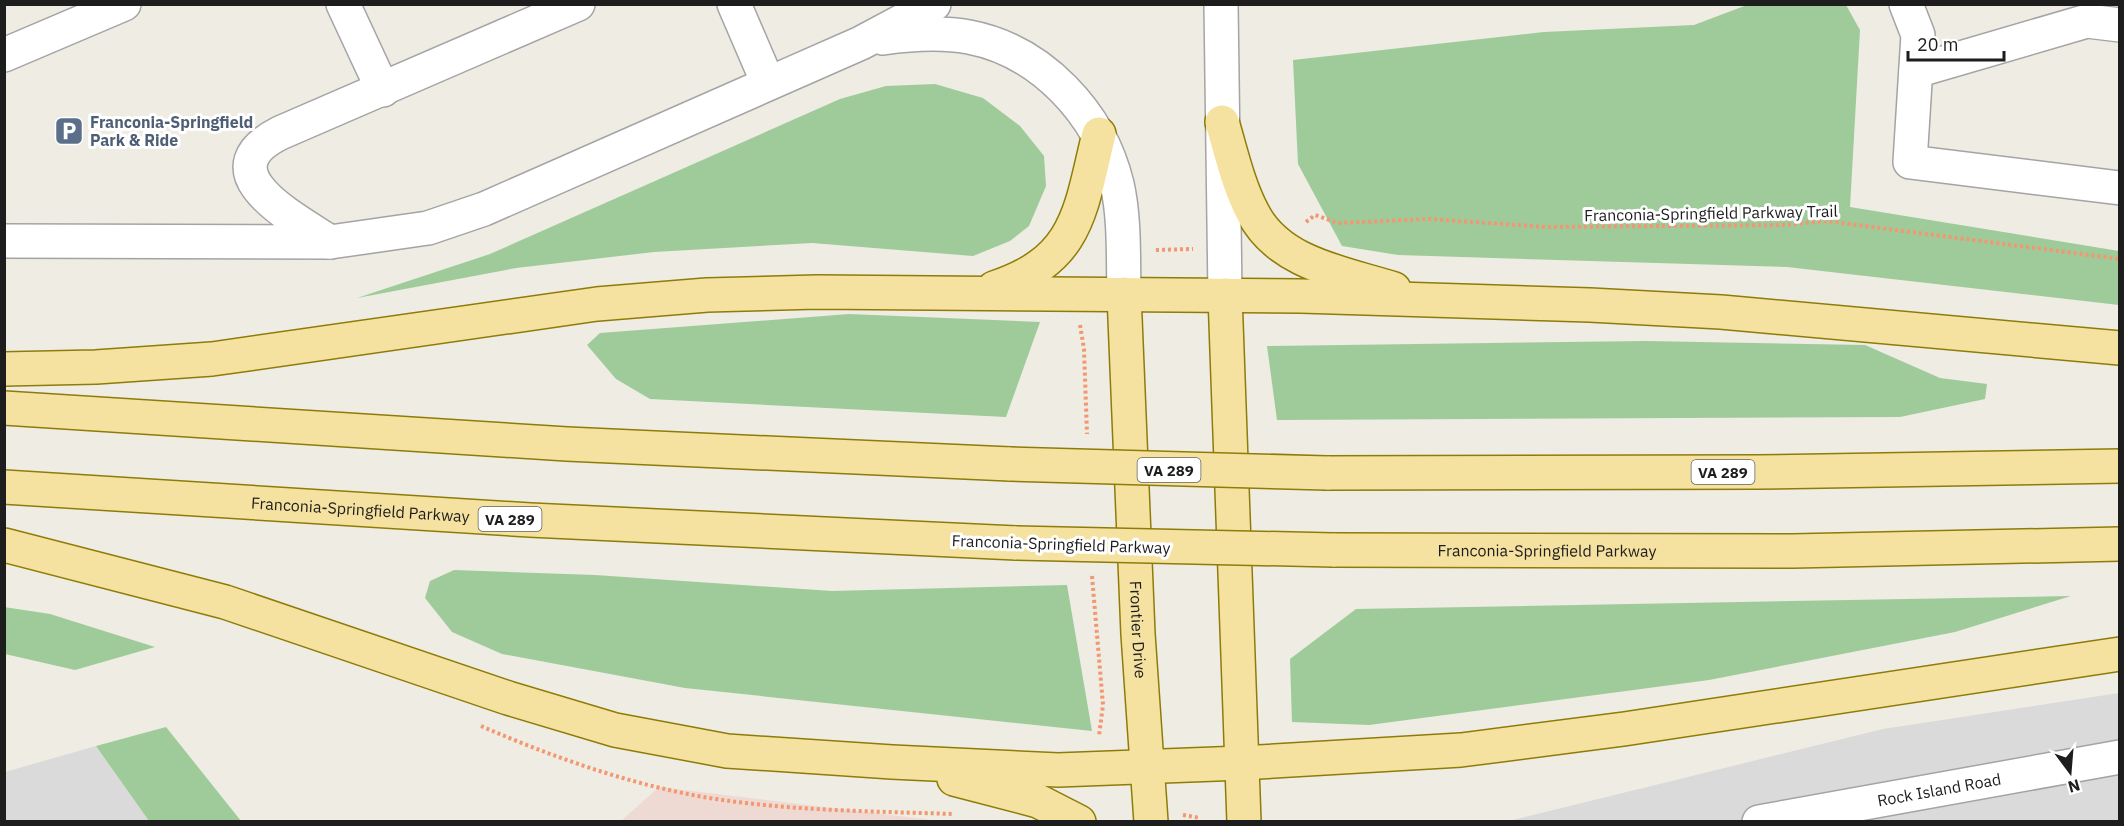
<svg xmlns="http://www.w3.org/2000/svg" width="2124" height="826" viewBox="0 0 2124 826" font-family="'IBM Plex Sans',sans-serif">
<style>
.residential{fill:#dbdada}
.commercial{fill:#eedad3}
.forest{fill:#9fcb9a}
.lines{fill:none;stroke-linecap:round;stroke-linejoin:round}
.minor-casing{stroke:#a4a4a4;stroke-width:36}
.major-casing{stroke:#8e7c08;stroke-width:36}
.path{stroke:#f29770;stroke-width:4;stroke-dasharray:3 3;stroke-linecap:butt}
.minor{stroke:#fff;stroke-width:33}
.major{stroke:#f6e2a0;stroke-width:33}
.major-bridge-casing{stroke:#8e7c08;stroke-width:36;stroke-linecap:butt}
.major-bridge{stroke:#f6e2a0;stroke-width:33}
.labels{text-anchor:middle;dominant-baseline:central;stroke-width:6;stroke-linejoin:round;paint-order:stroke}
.shield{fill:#fff;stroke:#616161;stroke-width:1.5}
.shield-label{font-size:15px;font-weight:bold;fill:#1d1d1d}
.service-label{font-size:16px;font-weight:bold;fill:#4e5e75;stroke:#fff;text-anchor:start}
.street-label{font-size:16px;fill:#1d1d1d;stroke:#fff}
</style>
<rect width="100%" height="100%" fill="#eeece3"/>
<g class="residential">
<path d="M 2119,693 L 2119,821 L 1505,822 L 1883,729 Z"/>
<path d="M 96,746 L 149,821 L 5,822 L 5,772 Z"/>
</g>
<path class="commercial" d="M 659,787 L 940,821 L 621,821 Z"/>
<g class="forest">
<path d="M 1747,5 L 1846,5 L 1860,30 L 1850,207 L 2119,251 L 2119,305 L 1787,267 L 1398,255 L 1342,246 L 1298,164 L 1293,60 L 1544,32 L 1694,25 Z"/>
<path d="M 935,84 L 983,98 L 1020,126 L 1044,156 L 1046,186 L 1029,226 L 1010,241 L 973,256 L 812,243 L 654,252 L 516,268 L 357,298 L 490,254 L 840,99 L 886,86 Z"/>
<path d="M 849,314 L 1040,322 L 1006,417 L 650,399 L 616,379 L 587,345 L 600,333 Z"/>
<path d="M 1646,341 L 1865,345 L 1940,378 L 1987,384 L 1985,399 L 1900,417 L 1277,420 L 1267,346 Z"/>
<path d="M 454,570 L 595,575 L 832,591 L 1067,585 L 1092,731 L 685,688 L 502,654 L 452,632 L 425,598 L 430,581 Z"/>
<path d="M 2071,596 L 1955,632 L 1709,680 L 1369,725 L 1292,722 L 1290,659 L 1356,609 Z"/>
<path d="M 4,607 L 50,614 L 155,647 L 75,670 L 5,654 Z"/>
<path d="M 166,727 L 241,821 L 149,821 L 96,746 Z"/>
</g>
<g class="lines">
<g class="minor-casing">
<g id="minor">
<path d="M 343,4 L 383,90"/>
<path d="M 734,4 L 768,83"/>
<path d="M 1221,4 L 1225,295"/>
<path d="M 1906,4 L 1918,35 L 1910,162 L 2120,188"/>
<path d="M 883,38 C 911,34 941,32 969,37 C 1042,51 1100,114 1117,184 C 1125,219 1123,258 1124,294"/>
<path d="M 4,55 L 124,4"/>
<path d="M 1916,71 L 2087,21 L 2120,25"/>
<path d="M 4,241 L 330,242 L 428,228 L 484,209 L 861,43 L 934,4"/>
<path d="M 330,242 C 295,219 203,172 280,133 L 578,4"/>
<path id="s1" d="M 1759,822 L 2120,757"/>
</g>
</g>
<g class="major-casing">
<g id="major">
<path d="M 1222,122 C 1231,152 1238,185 1253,213 C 1279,264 1344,273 1394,289"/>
<path d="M 994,288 C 1079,260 1080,211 1099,134"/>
<path id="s2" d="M 1124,294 L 1138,634 L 1151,822"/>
<path d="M 1225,295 L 1244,822"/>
<path d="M 4,369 L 96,367 L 212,359 L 597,304 L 707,295 L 817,292 L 1301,296 L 1590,305 L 1721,312 L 2120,348"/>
<path d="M 4,408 L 567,444 L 1010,464"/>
<path d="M 1327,473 L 1759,472 L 2120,466"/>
<path id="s3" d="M 4,487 L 530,520 L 1016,543"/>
<path d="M 4,545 L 225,602 L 508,698 L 615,730 L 727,751 L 892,762 L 1058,770 L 1242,763 L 1461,750 L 1624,729 L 2120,654"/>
<path id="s4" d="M 1333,550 L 1793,551 L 2120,544"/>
<path d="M 954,779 L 1038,801 L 1079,822"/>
</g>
</g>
<g class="path">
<path d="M 1306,222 L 1315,215 L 1338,223 L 1429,219 L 1546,227 L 1785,225 L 1826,221 L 2120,259"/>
<path d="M 1156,250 L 1193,249"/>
<path d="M 1080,325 L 1084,349 L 1087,434"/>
<path d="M 1092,576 L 1103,705 L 1099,736"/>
<path d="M 481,726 C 550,756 623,782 698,796 C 782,811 868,811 953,814"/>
<path d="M 1183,815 L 1200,818"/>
</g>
<use href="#minor" class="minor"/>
<use href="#major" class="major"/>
<g class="major-bridge-casing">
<g id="major-bridge">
<path d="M 1010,464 L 1327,473"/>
<path d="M 1016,543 L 1333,550"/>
</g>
</g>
<use href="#major-bridge" class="major-bridge"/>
</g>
<defs>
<g id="parking-square" transform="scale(1.5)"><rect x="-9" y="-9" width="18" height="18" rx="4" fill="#5c6f8a" stroke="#fff"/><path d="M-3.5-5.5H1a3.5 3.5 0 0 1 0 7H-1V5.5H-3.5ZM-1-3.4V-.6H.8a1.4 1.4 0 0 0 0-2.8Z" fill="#fff"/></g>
</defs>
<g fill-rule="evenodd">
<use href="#parking-square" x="69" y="131"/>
</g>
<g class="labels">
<g class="shield">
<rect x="1137.5" y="458" width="63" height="24" rx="4.5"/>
<rect x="1691.5" y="460" width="63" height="24" rx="4.5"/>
<rect x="478.5" y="507" width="63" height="24" rx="4.5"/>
</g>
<g class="shield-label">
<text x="1169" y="470">VA 289</text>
<text x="1723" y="472">VA 289</text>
<text x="510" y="519">VA 289</text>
</g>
<g class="service-label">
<text x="90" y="122">Franconia-Springfield<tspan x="90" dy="18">Park &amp; Ride</tspan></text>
</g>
<g class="street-label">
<text transform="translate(1711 213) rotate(-1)">Franconia-Springfield Parkway Trail</text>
<text stroke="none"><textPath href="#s3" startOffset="357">Franconia-Springfield Parkway</textPath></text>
<text transform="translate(1061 544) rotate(2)">Franconia-Springfield Parkway</text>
<text stroke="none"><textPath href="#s4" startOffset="214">Franconia-Springfield Parkway</textPath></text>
<text stroke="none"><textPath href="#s2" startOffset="336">Frontier Drive</textPath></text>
<text stroke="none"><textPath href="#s1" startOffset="183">Rock Island Road</textPath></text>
</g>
</g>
<rect width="2124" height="826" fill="none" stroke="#1d1d1d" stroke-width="12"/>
<g transform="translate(2070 772) rotate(164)" stroke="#ffffff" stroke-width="4.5" paint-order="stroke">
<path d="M0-4.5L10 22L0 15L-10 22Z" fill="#1d1d1d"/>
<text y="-9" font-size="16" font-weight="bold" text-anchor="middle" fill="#1d1d1d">N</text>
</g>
<path d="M1908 51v9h96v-9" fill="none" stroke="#1d1d1d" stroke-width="3"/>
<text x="1917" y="51" font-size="18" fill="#1d1d1d" stroke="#ffffff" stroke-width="4.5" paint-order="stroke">20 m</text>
</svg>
